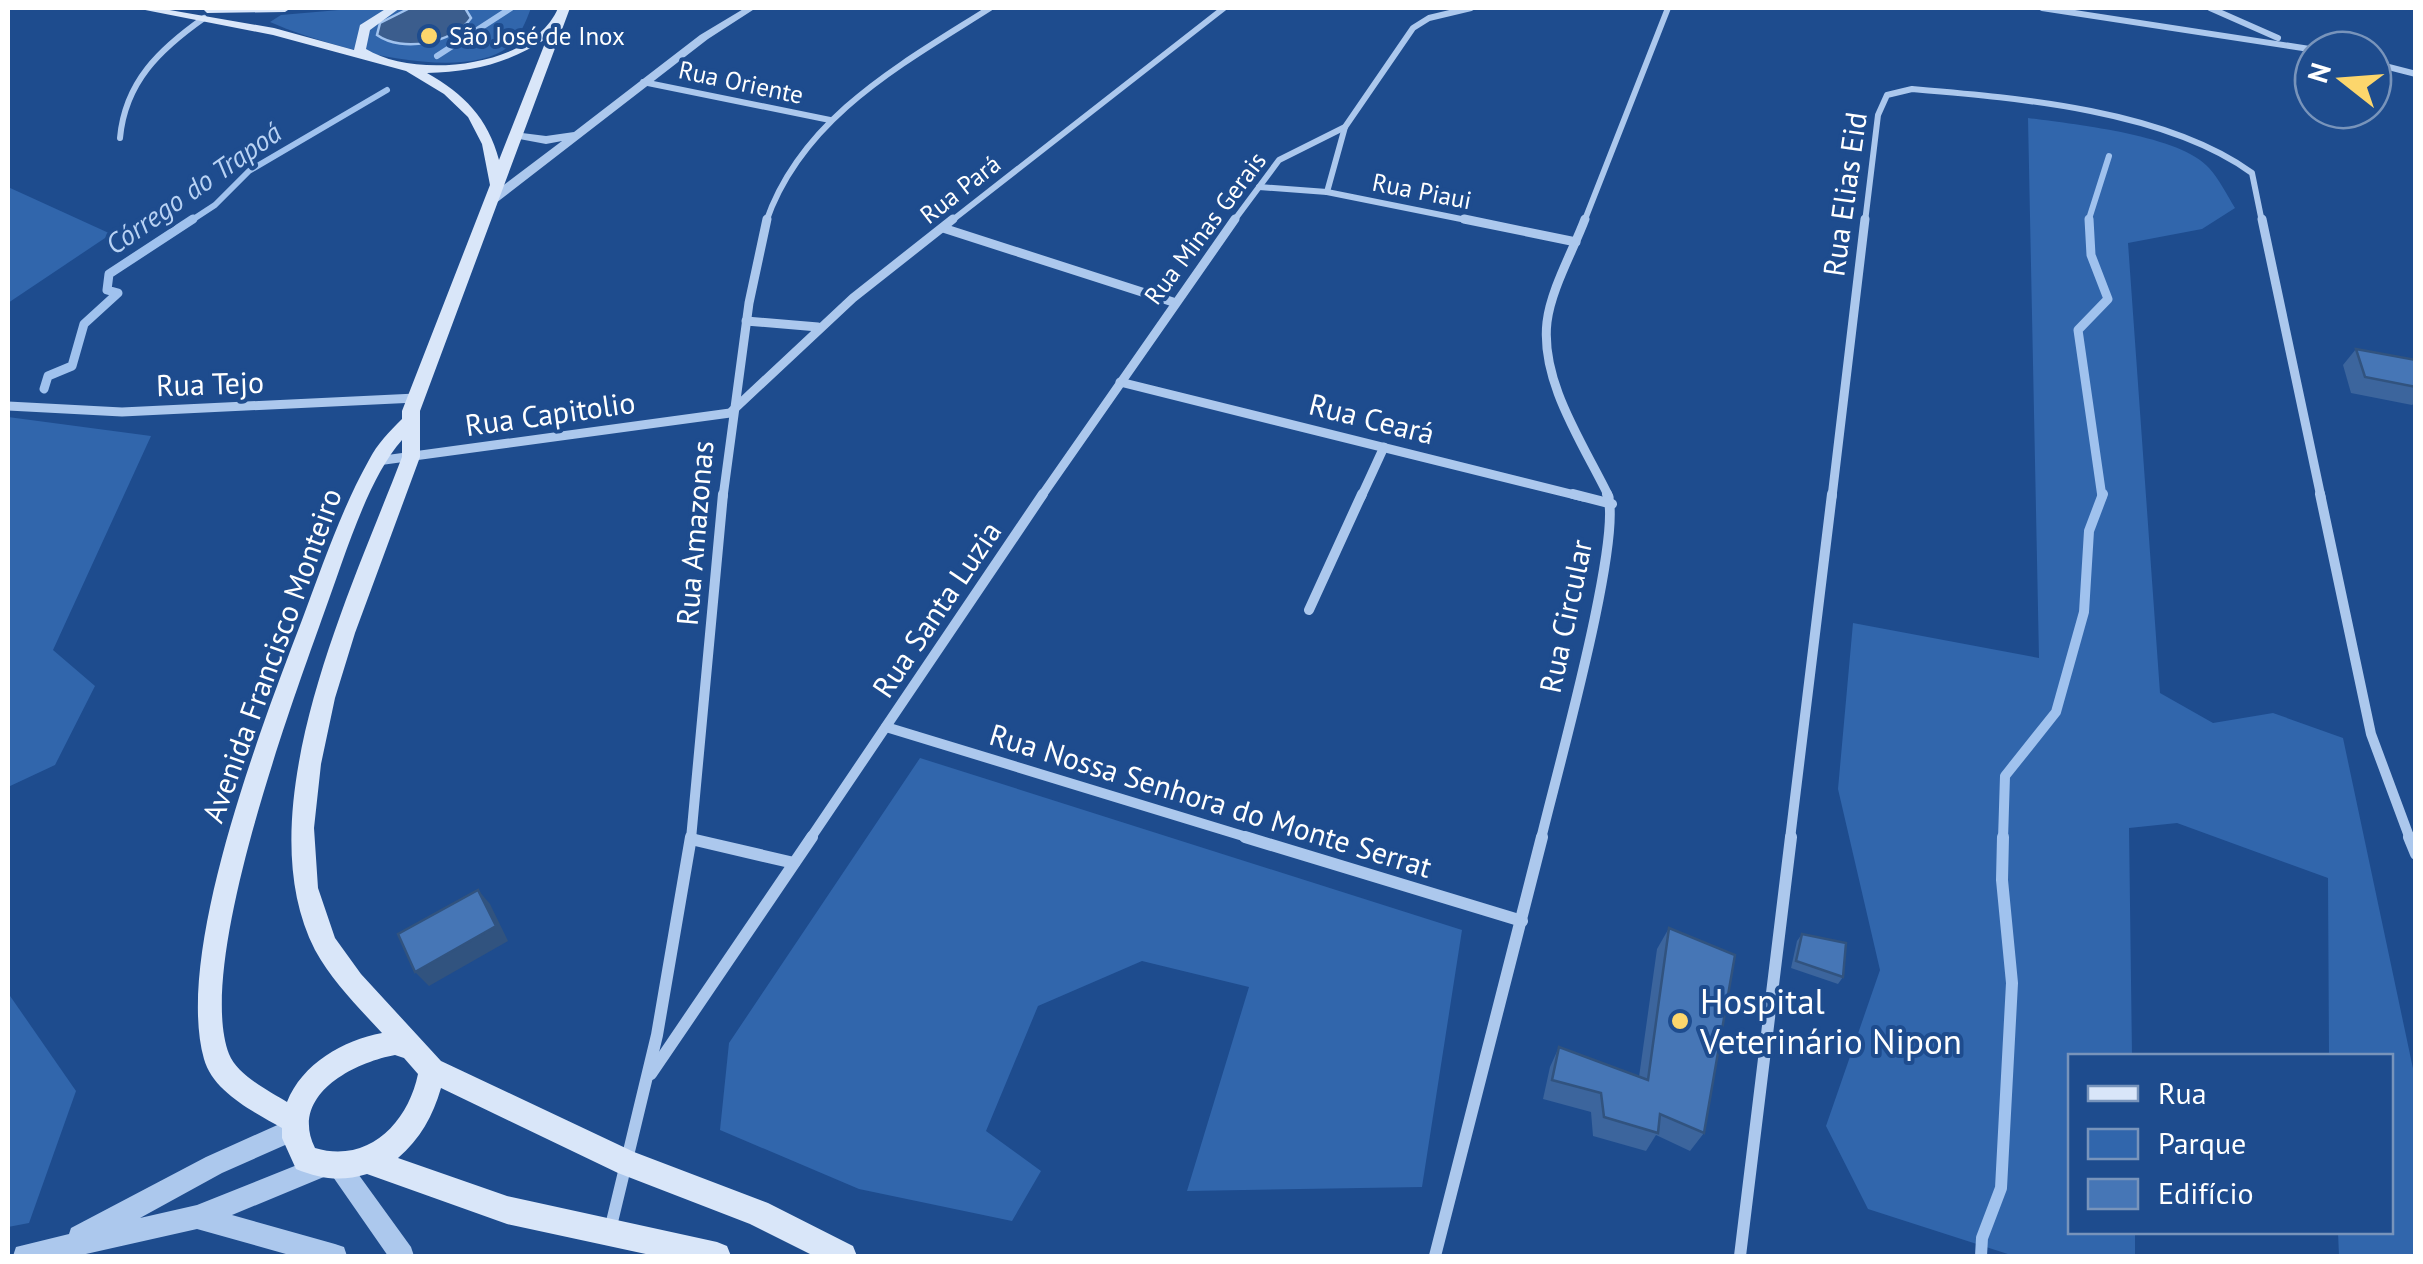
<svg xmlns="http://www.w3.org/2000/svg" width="2423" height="1264" viewBox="0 0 2423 1264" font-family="'PT Sans',sans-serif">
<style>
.green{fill:#3166ac}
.water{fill:#3b5d8d;stroke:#a0c2ee;stroke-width:2.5}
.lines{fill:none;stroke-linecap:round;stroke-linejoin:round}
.stream-far3{stroke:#a0c2ee;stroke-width:6}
.stream-far2{stroke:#a0c2ee;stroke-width:9}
.stream-far1{stroke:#a0c2ee;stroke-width:10}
.stream{stroke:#a0c2ee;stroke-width:12}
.minor-far3{stroke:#acc8ed;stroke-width:6}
.minor-far2{stroke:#acc8ed;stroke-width:9}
.minor-far1{stroke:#acc8ed;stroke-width:10}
.minor{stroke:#acc8ed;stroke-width:12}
.tertiary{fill:#acc8ed;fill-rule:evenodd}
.secondary{fill:#d9e6f9;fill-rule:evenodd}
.wall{fill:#3c659d}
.shaded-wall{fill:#31537f}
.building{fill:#4676b6;stroke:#31537f;stroke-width:2.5}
.poi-dot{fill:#fcd66c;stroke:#1e4c8e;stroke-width:4}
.labels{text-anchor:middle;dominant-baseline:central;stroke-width:8;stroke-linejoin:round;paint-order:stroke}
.far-poi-label{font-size:25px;fill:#fff;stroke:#1e4c8e;text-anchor:start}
.far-street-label{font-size:25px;fill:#fff;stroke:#1e4c8e}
.far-water-label{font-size:28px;font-style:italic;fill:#b8d2f4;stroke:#1e4c8e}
.street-label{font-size:30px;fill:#fff;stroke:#1e4c8e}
.near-poi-label{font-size:35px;fill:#fff;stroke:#1e4c8e;text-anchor:start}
</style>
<rect width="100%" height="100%" fill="#1e4c8e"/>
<g class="green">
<path d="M 362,8 L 531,8 C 526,21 520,37 508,47 C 460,85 322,45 270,22 L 281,15 Z"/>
<path d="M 2028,118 C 2072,124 2181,135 2209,168 C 2219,179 2227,195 2235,208 L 2202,229 L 2128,243 L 2160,693 L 2213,723 L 2273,713 L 2343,738 L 2415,1078 L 2415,1256 L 2339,1256 L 2338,1232 L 2390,1232 L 2390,1056 L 2329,1056 L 2328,878 L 2177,823 L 2129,828 L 2132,1056 L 2070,1056 L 2070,1232 L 2135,1232 L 2135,1256 L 2014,1256 L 1868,1209 L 1826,1126 L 1880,970 L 1838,789 L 1853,623 L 2039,658 Z"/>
<path d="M 8,187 L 111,234 L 8,303 Z"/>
<path d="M 8,417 L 151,436 L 53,650 L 95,686 L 55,765 L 8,787 Z"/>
<path d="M 920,758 L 1462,930 L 1422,1187 L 1187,1191 L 1249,987 L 1142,961 L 1038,1006 L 986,1131 L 1041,1171 L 1012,1221 L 859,1189 L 720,1130 L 729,1043 Z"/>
<path d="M 8,993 L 76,1091 L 29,1223 L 8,1227 Z"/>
</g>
<path class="water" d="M 410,8 L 465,8 L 471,18 C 454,43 402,53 377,35 L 380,23 Z"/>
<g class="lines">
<g class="stream-far3">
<path d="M 437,56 L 511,8"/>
<path d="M 189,222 L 215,205 L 249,171 L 387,90"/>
<path d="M 2088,222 L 2109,156"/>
</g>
<g class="stream-far2">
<path d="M 2089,219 L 2091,255 L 2108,299 L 2078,330 L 2102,497"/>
<path d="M 44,389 L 48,376 L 72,366 L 84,324 L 118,293 L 107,290 L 109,274 L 193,219"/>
</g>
<path class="stream-far1" d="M 2003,839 L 2005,776 L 2056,712 L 2084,612 L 2089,531 L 2103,494"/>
<path class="stream" d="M 1981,1256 L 1982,1238 L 2001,1188 L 2012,983 L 2002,880 L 2003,837"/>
<g class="minor-far3">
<path d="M 2042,8 L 2316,50"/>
<path d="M 2210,8 L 2278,38"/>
<path d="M 2373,63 L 2416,74"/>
<path d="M 643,82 L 830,120"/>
<path d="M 120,138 C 125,82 160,49 204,18"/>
<path d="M 1259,187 L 1327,192 L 1476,222"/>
<path d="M 1327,192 L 1345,127"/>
<path d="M 766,222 C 802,117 902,64 990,8"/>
<path d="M 950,222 L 1224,8"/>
<path d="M 1233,222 L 1279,160 L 1345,127 L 1413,28 L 1429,18 L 1471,8"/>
<path d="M 1584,222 L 1668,8"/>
<path d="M 1865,222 L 1878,115 L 1887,95 L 1912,89 C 2018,98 2165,110 2252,173 L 2262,222"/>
</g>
<g class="minor-far2">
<path d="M 1464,219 L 1576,242"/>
<path d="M 1585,219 C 1573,251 1551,289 1547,322 C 1540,382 1584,445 1609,497"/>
<path d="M 2262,219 L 2321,497"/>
<path d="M 943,228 L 1173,302"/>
<path d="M 746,321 L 818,327"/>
<path d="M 1120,382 L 1583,497"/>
<path d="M 8,406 L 122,412 L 416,398"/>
<path d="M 377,461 L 730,413 L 853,298 L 953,219"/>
<path d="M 723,497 L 749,303 L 767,219"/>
<path d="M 1041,497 L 1235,219"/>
<path d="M 1361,497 L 1384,447"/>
<path d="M 1832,497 L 1865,219"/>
</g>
<g class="minor-far1">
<path d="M 1573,494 L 1612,504"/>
<path d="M 2320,494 L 2371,734 L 2410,839"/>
<path d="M 1309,610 L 1362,494"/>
<path d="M 886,727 L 1253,839"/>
<path d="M 691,839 L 723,494"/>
<path d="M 810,839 L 1043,494"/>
<path d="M 1541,839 C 1554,783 1625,532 1607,494"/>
<path d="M 1790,839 L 1832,494"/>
</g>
<g class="minor">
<path d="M 1245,837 L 1522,921"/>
<path d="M 2409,837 L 2416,854"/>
<path d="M 691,839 L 794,863"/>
<path d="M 651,1074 L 812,837"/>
<path d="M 610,1230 L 657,1035 L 691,837"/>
<path d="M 1435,1256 L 1542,837"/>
<path d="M 1740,1256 L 1791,837"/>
</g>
<g class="tertiary">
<path d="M 745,8 L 756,8 L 708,39 L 496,203 L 488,203 L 488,197 L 562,141 L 546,144 L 514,138 L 514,132 L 546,136 L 574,132 L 700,35 Z"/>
<path d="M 293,1118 L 301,1122 L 305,1130 L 301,1138 L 222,1173 L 140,1218 L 197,1205 L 322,1155 L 331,1161 L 340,1156 L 348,1160 L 411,1247 L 414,1256 L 388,1256 L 331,1174 L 232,1215 L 335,1244 L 344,1247 L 347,1256 L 293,1256 L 197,1229 L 77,1256 L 13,1256 L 16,1247 L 69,1234 L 71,1228 L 206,1157 Z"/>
</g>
<g class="secondary">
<path d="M 135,8 L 158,8 L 274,28 L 354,50 L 360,25 L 387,8 L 400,8 L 370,30 L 366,49 C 416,80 534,67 558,8 L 570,8 L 420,411 L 420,457 L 355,633 L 335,698 L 321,764 L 314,828 L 318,888 L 335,938 L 361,974 L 441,1061 L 634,1152 L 768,1203 L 853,1246 L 857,1256 L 814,1256 L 750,1224 L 618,1173 L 441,1088 C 433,1116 420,1139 398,1158 L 507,1196 L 717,1242 L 727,1246 L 731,1256 L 655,1256 L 507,1224 L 367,1174 C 341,1182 321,1179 296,1169 L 282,1138 L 282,1128 C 254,1112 213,1092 204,1059 C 174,953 262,725 302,620 C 322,567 341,510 369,460 C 377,444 390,431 402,419 L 402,411 L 490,185 L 482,144 L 468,117 L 444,94 L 406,71 L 273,35 ZM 547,38 L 499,160 C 488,118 464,94 427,73 C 472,72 510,63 547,38 ZM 402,440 L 402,457 C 351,591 244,811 315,950 C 332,981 358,1007 382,1033 C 343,1040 302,1064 287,1102 C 269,1091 237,1075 229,1054 C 195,965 291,706 324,613 C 343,562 367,479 402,440 ZM 395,1055 L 404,1058 L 418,1074 C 408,1123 368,1164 315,1148 C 289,1096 352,1063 395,1055 Z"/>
<path d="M 202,8 L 291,8 L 285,12 L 207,13 Z"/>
</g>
</g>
<g class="wall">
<path d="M 2356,349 L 2416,360 L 2416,402 L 2412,405 L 2351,393 L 2343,365 Z"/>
<path d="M 1669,928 L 1704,1133 L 1690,1151 L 1656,1135 L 1646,1151 L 1593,1136 L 1591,1112 L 1543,1099 L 1550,1067 L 1559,1047 L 1639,1077 L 1657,949 Z"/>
<path d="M 1802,934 L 1843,977 L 1838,984 L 1791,968 L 1797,941 Z"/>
</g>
<path class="shaded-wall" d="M 478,890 L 490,904 L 508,941 L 429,986 L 415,972 Z"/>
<g class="building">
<path d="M 2356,349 L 2416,360 L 2416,387 L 2365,377 Z"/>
<path d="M 478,890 L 496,926 L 415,972 L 398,934 Z"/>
<path d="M 1669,928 L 1735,955 L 1704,1133 L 1660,1114 L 1658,1133 L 1604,1117 L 1601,1093 L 1552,1080 L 1559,1047 L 1648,1080 Z"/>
<path d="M 1802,934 L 1846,943 L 1843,977 L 1796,961 Z"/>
</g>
<g class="poi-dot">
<circle cx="429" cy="36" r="10"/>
<circle cx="1680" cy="1021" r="10"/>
</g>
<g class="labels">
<g class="far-poi-label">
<text x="449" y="36">São José de Inox</text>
</g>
<g class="far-street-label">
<text transform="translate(741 82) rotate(12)">Rua Oriente</text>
<text transform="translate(960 189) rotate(-38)">Rua Pará</text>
<text transform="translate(1422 191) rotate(11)">Rua Piaui</text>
<text transform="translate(1205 228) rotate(-53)">Rua Minas Gerais</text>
</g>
<g class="far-water-label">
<text transform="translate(193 188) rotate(-35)">Córrego do Trapoá</text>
</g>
<g class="street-label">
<text transform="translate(1844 194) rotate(-82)">Rua Elias Eid</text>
<text transform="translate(210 383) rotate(-2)">Rua Tejo</text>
<text transform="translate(550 413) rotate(-8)">Rua Capitolio</text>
<text transform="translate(1372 418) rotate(14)">Rua Ceará</text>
<text transform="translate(694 533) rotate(-85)">Rua Amazonas</text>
<text transform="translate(936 609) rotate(-56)">Rua Santa Luzia</text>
<text transform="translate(1565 616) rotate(-78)">Rua Circular</text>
<text transform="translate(271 655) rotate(-70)">Avenida Francisco Monteiro</text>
<text transform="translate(1211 800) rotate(17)">Rua Nossa Senhora do Monte Serrat</text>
</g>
<g class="near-poi-label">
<text x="1700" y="1001">Hospital<tspan x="1700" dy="40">Veterinário Nipon</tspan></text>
</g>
</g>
<rect width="2423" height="1264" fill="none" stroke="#ffffff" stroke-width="20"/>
<rect x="2068" y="1054" width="325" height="180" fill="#1e4c8e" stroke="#7894bb" stroke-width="2.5"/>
<rect x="2088" y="1086" width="50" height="15" fill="#d9e6f9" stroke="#7894bb" stroke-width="2.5"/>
<text x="2158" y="1104" font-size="30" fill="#ffffff">Rua</text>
<rect x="2088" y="1129" width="50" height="30" fill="#3166ac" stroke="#7894bb" stroke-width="2.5"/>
<text x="2158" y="1154" font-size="30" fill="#ffffff">Parque</text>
<rect x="2088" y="1179" width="50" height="30" fill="#4676b6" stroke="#7894bb" stroke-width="2.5"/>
<text x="2158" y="1204" font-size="30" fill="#ffffff">Edifício</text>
<g transform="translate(2343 80) rotate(287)"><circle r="48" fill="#1e4c8e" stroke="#7894bb" stroke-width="2.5"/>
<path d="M0-8L18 38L0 25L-18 38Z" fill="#fcd66c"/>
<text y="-15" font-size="28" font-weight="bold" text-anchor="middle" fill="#ffffff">N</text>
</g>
</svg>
